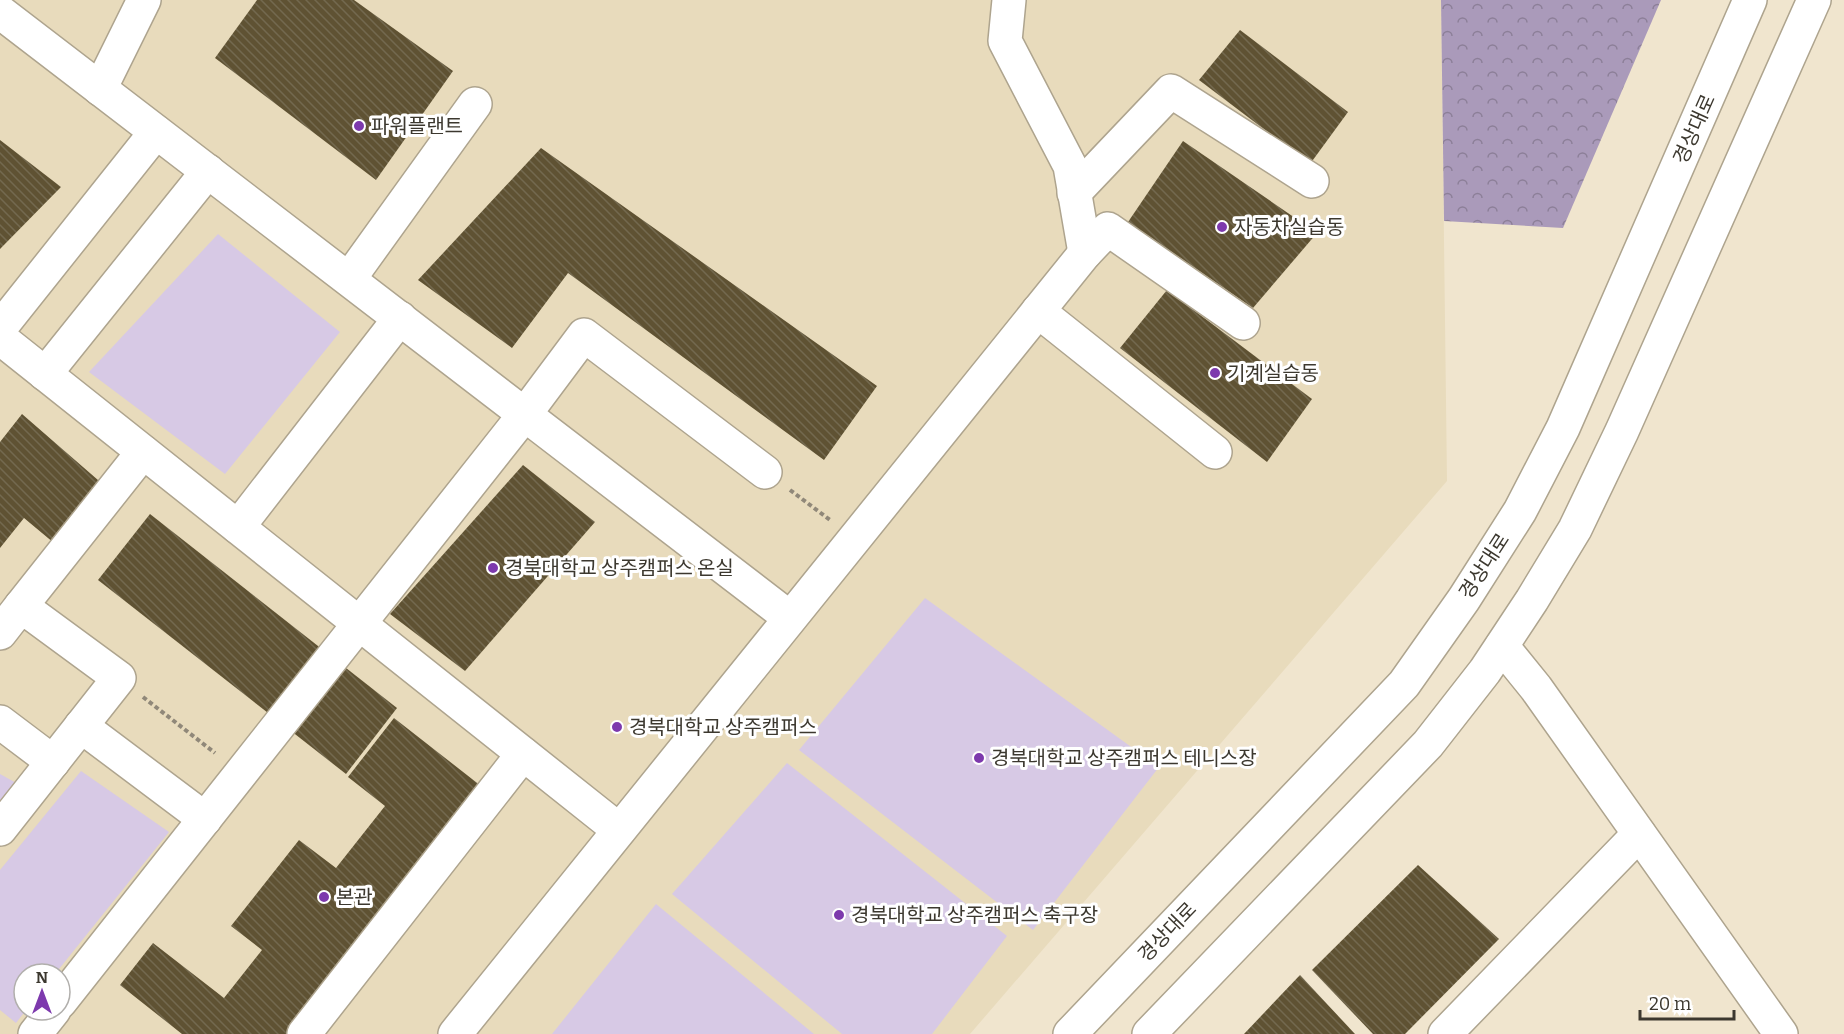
<svg xmlns="http://www.w3.org/2000/svg" width="1844" height="1034" viewBox="0 0 1844 1034" font-family="Bitter,'Noto Sans KR',serif">
<style>
.built{fill:#e8dbbc;fill-rule:evenodd}
.forest{fill:url(#forest-crowns)}
.green{fill:#d7c9e5}
.building{fill:url(#building-back-hatch)}
.lines{fill:none;stroke-linecap:round;stroke-linejoin:round}
.minor-casing{stroke:#aea48e;stroke-width:36}
.major-casing{stroke:#aea48e;stroke-width:36}
.path{stroke:#908879;stroke-width:4;stroke-dasharray:4.5 3;stroke-linecap:butt}
.minor{stroke:#fff;stroke-width:33}
.major{stroke:#fff;stroke-width:33}
.poi-dot{fill:#7d39ad;stroke:#fff;stroke-width:2}
.labels{text-anchor:middle;dominant-baseline:central;stroke-width:6;stroke-linejoin:round;paint-order:stroke}
.poi-label{font-size:20px;fill:#3c382f;stroke:#fff;text-anchor:start}
.street-label{font-size:20px;fill:#3c382f;stroke:#fff}
</style>
<defs>
<pattern id="forest-crowns" width="20" height="18" patternUnits="userSpaceOnUse" patternTransform="scale(1.5)"><rect width="20" height="18" fill="#aa9aba"/><path d="M2 6a3 3 0 1 1 6 0M12 15a3 3 0 1 1 6 0" fill="none" stroke="#8c7f98"/></pattern>
<pattern id="building-back-hatch" width="6" height="6" patternUnits="userSpaceOnUse" patternTransform="scale(1.5)"><rect width="6" height="6" fill="#5f5233"/><path d="M-1 5l2 2M0 0l6 6M5-1l2 2" fill="none" stroke="#73694f"/></pattern>
</defs>
<rect width="100%" height="100%" fill="#f0e5ce"/>
<path class="built" d="M 0,0 L 1441,0 L 1447,481 L 970,1034 L 0,1034 ZM 24,974 L 60,974 L 60,1010 L 24,1010 Z"/>
<path class="forest" d="M 1441,0 L 1661,0 L 1563,228 L 1444,221 Z"/>
<g class="green">
<path d="M 218,234 L 340,332 L 225,474 L 89,372 Z"/>
<path d="M 925,598 L 1159,767 L 1033,930 L 799,750 Z"/>
<path d="M 787,763 L 1007,936 L 932,1034 L 842,1034 L 672,894 Z"/>
<path d="M 81,771 L 169,832 L 55,974 L 24,974 L 24,1010 L 26,1010 L 16,1023 L 0,1010 L 0,870 Z"/>
<path d="M 0,774 L 18,784 L 0,806 Z"/>
<path d="M 656,904 L 814,1034 L 552,1034 Z"/>
</g>
<g class="building">
<path d="M 257,0 L 354,0 L 453,71 L 376,180 L 215,58 Z"/>
<path d="M 1240,30 L 1348,112 L 1310,164 L 1199,80 Z"/>
<path d="M 0,140 L 61,187 L 0,249 Z"/>
<path d="M 1183,141 L 1317,233 L 1253,308 L 1128,222 Z"/>
<path d="M 541,148 L 877,386 L 824,460 L 568,273 L 512,348 L 418,280 Z"/>
<path d="M 1167,290 L 1312,399 L 1267,462 L 1120,348 Z"/>
<path d="M 22,414 L 106,487 L 60,548 L 24,518 L 0,548 L 0,442 Z"/>
<path d="M 523,465 L 595,522 L 465,671 L 390,614 Z"/>
<path d="M 150,514 L 397,708 L 346,774 L 98,580 Z"/>
<path d="M 394,718 L 481,786 L 286,1034 L 182,1034 L 120,985 L 153,943 L 224,998 L 262,950 L 231,926 L 299,840 L 336,868 L 385,806 L 348,777 Z"/>
<path d="M 1418,865 L 1499,939 L 1405,1034 L 1373,1034 L 1312,970 Z"/>
<path d="M 1300,975 L 1355,1034 L 1244,1034 Z"/>
</g>
<g class="lines">
<g class="minor-casing">
<g id="minor">
<path d="M 1009,0 L 1005,41 L 1070,166 L 1085,253"/>
<path d="M 0,12 L 790,618"/>
<path d="M 100,89 L 144,0"/>
<path d="M 1074,193 L 1171,91 L 1312,181"/>
<path d="M 349,279 L 475,104"/>
<path d="M 1038,311 L 1215,452"/>
<path d="M 0,328 L 156,132"/>
<path d="M 0,338 L 619,830"/>
<path d="M 45,374 L 208,171"/>
<path d="M 238,527 L 400,318"/>
<path d="M 21,606 L 143,452"/>
<path d="M 0,633 L 21,606 L 119,678 L 0,829"/>
<path d="M 1502,646 L 1536,688 L 1781,1034"/>
<path d="M 0,722 L 53,762"/>
<path d="M 81,726 L 205,819"/>
<path d="M 60,1002 L 525,414 L 584,335 L 765,472"/>
<path d="M 35,1034 L 54,1010"/>
<path d="M 304,1034 L 523,754"/>
<path d="M 455,1034 L 1085,253 L 1108,229 L 1243,323"/>
<path d="M 1445,1034 L 1639,834"/>
</g>
</g>
<g class="major-casing">
<g id="major">
<path d="M 1070,1034 L 1404,684 L 1464,599 L 1520,511 L 1563,428 L 1750,0"/>
<path d="M 1149,1034 L 1428,744 L 1485,671 L 1532,600 L 1575,529 L 1622,431 L 1814,0"/>
</g>
</g>
<g class="path">
<path d="M 790,490 L 830,520"/>
<path d="M 143,697 L 215,753"/>
</g>
<use href="#minor" class="minor"/>
<use href="#major" class="major"/>
</g>
<g class="poi-dot">
<circle cx="359" cy="126" r="6"/>
<circle cx="1222" cy="227" r="6"/>
<circle cx="1215" cy="373" r="6"/>
<circle cx="493" cy="568" r="6"/>
<circle cx="617" cy="727" r="6"/>
<circle cx="979" cy="758" r="6"/>
<circle cx="324" cy="897" r="6"/>
<circle cx="839" cy="915" r="6"/>
</g>
<g class="labels">
<g class="poi-label">
<text x="371" y="126">파워플랜트</text>
<text x="1234" y="227">자동차실습동</text>
<text x="1227" y="373">기계실습동</text>
<text x="505" y="568">경북대학교 상주캠퍼스 온실</text>
<text x="629" y="727">경북대학교 상주캠퍼스</text>
<text x="991" y="758">경북대학교 상주캠퍼스 테니스장</text>
<text x="336" y="897">본관</text>
<text x="851" y="915">경북대학교 상주캠퍼스 축구장</text>
</g>
<g class="street-label">
<text transform="translate(1694 129) rotate(-66)">경상대로</text>
<text transform="translate(1484 566) rotate(-57)">경상대로</text>
<text transform="translate(1167 932) rotate(-46)">경상대로</text>
</g>
</g>
<g transform="translate(42 992)"><circle r="28" fill="#ffffff" stroke="#b1afac" stroke-width="1.5"/>
<path d="M0-4.5L10 22L0 15L-10 22Z" fill="#7d39ad"/>
<text y="-9" font-size="16" font-weight="bold" text-anchor="middle" fill="#3c382f">N</text>
</g>
<path d="M1640 1010v9h94v-9" fill="none" stroke="#3c382f" stroke-width="3"/>
<text x="1649" y="1010" font-size="18" fill="#3c382f" stroke="#ffffff" stroke-width="4.5" paint-order="stroke">20 m</text>
</svg>
